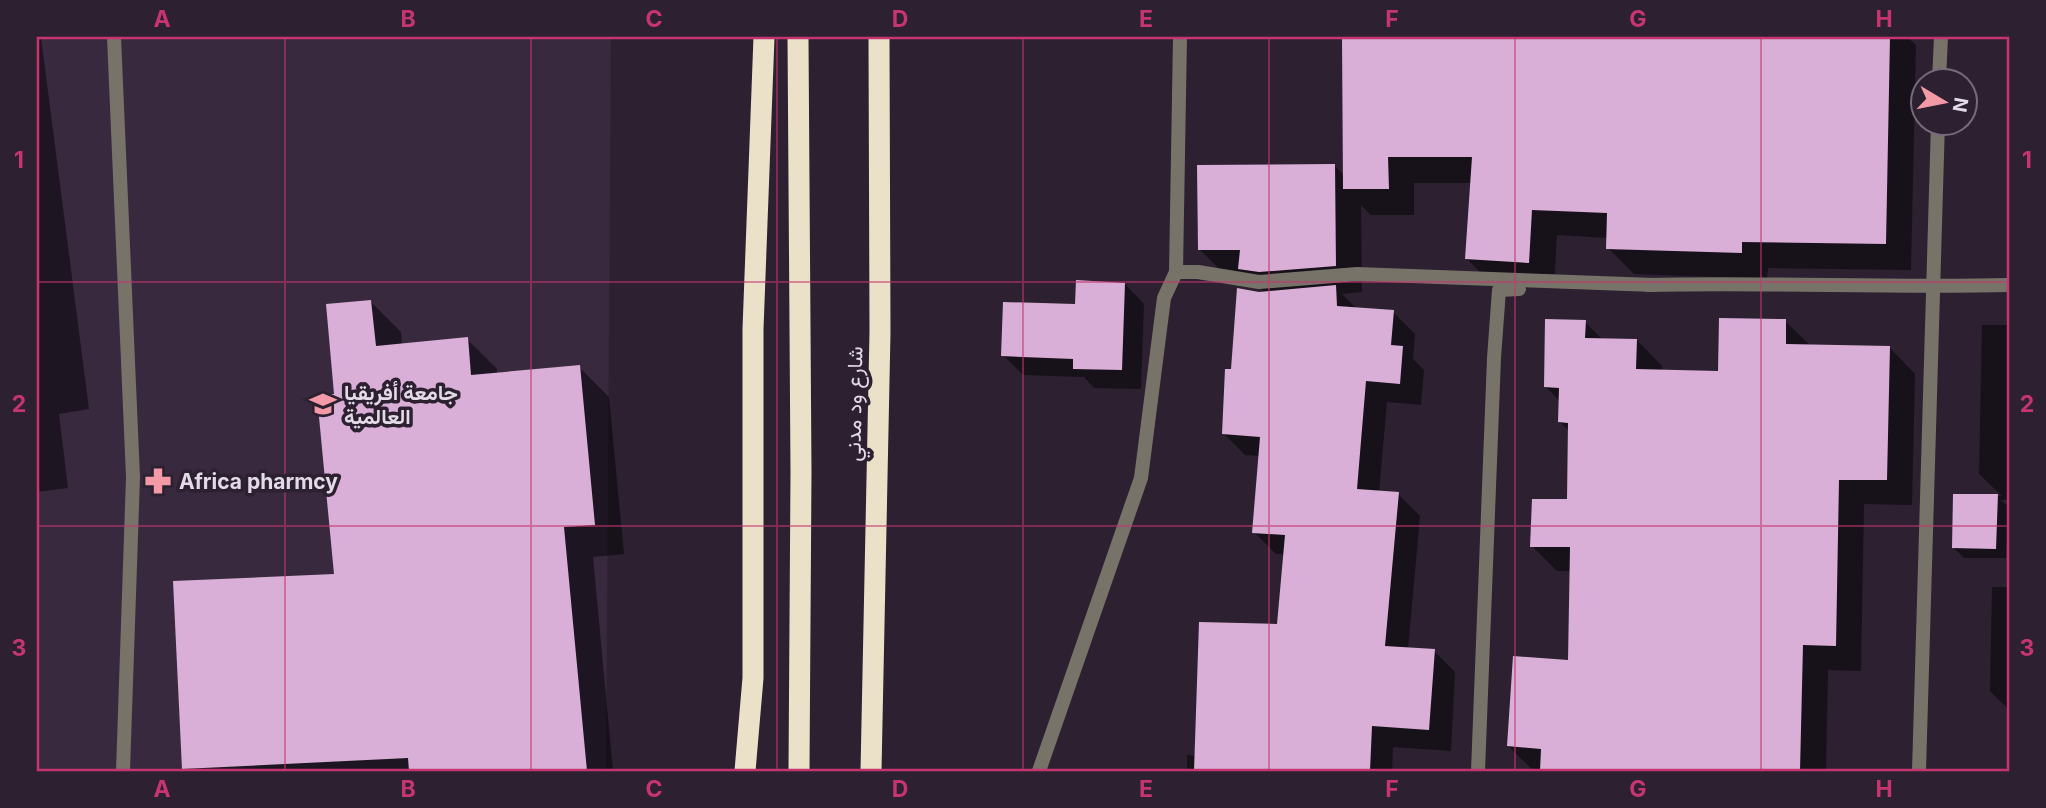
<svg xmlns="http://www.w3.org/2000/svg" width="2046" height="808" viewBox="0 0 2046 808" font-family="Inter,Vazirmatn,sans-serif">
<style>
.built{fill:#38293e}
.shadow{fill:#0007}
.building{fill:#d9afd7}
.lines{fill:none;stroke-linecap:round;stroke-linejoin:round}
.lane{stroke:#777369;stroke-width:14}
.street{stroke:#777369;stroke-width:14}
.highway{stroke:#ebe1c8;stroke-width:21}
.grid{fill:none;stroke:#c73570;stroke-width:2;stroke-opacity:0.55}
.labels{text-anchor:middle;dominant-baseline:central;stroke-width:7;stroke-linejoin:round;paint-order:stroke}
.poi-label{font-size:21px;font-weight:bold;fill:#e3dbe7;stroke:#2c2031;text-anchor:start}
.street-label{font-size:21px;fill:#e3dbe7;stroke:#2c2031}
.neatline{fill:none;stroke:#c73570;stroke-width:2.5}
.grid-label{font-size:23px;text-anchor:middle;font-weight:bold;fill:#c73570}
</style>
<rect width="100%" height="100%" fill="#2c2031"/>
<path class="built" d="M 37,37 L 611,37 L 606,771 L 37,771 Z"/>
<g class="shadow">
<path d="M 37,37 L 41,37 L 89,409 L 59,414 L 68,488 L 37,492 Z"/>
<path d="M 1344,37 L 1907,37 L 1916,45 L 1911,270 L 1768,268 L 1767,279 L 1634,274 L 1608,248 L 1608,238 L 1557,235 L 1554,288 L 1493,285 L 1467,259 L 1472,183 L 1414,183 L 1414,215 L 1371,215 L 1361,205 L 1362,292 L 1342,294 L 1358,310 L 1393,312 L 1415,334 L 1413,359 L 1424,370 L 1421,405 L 1387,402 L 1379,492 L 1398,494 L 1420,516 L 1408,649 L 1434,651 L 1455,672 L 1451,751 L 1393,747 L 1392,771 L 1187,771 L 1187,755 L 1196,756 L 1279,626 L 1285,554 L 1276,554 L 1254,532 L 1260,456 L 1245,455 L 1223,433 L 1232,371 L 1265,293 L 1248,276 L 1227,276 L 1200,250 L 1334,165 L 1345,176 Z"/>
<path d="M 1125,284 L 1144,304 L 1141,389 L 1094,388 L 1084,377 L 1023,375 L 1003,355 L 1077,306 Z"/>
<path d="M 371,302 L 401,332 L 402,345 L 467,339 L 497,369 L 497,374 L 579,367 L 609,397 L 624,554 L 593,557 L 613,771 L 186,771 L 183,768 L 336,576 L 336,396 Z"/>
<path d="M 1785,321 L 1811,346 L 1890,348 L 1915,374 L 1912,505 L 1864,504 L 1861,671 L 1828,670 L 1826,771 L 1534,771 L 1508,746 L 1570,662 L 1572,571 L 1557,571 L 1532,546 L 1569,501 L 1570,432 L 1560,422 L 1560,401 L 1546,387 L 1585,322 L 1603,340 L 1637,340 L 1662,366 L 1662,372 L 1720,373 Z"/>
<path d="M 1982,325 L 2009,325 L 2009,500 L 2001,500 L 2008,506 L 2006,558 L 1964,558 L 1953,547 L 1954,495 L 2002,496 L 1979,474 Z"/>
<path d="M 1992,587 L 2009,587 L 2009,710 L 1990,691 Z"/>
</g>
<g class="building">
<path d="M 1342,37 L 1890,37 L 1886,244 L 1742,242 L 1742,253 L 1606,249 L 1607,213 L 1532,210 L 1529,263 L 1465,259 L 1472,157 L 1388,157 L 1389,189 L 1343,189 Z"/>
<path d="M 1335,164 L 1336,266 L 1259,272 L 1238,269 L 1240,250 L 1198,250 L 1197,165 Z"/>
<path d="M 1076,280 L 1125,283 L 1122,370 L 1073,369 L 1073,359 L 1001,356 L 1003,302 L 1075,304 Z"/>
<path d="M 1336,285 L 1337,306 L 1394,310 L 1391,345 L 1403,346 L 1400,384 L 1366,381 L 1357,489 L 1399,492 L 1385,646 L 1435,649 L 1429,730 L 1372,726 L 1370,771 L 1194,771 L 1199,622 L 1277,624 L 1285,535 L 1252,533 L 1260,437 L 1222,434 L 1225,369 L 1231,369 L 1237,288 L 1259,292 Z"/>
<path d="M 371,300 L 376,346 L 468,337 L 471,375 L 580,365 L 595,525 L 564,527 L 587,771 L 409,771 L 408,758 L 182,769 L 173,581 L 334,574 L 317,396 L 334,394 L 326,304 Z"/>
<path d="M 1719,318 L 1786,319 L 1786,344 L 1890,346 L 1887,480 L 1839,480 L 1836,646 L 1803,645 L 1800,771 L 1540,771 L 1541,749 L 1507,746 L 1513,656 L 1568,660 L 1570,547 L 1530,547 L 1532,499 L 1567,499 L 1568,423 L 1558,422 L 1559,388 L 1544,387 L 1545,319 L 1586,320 L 1585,338 L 1637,339 L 1636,369 L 1718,371 Z"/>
<path d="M 1953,494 L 1998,494 L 1996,549 L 1952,548 Z"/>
</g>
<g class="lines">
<g class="lane">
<path d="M 114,37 L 133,477 L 123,771"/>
<path d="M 1176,272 L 1180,37"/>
</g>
<g class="street">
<path d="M 1939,80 L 1941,37"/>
<path d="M 1648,285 C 1768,282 1889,288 2009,285"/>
<path d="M 1039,771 L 1141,478 L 1164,298 L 1176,272 L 1198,272 L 1259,282 L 1357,274 L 1654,285"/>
<path d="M 1478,771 L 1494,358 L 1499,290 L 1519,289"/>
<path d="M 1919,771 L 1938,122"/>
</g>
<g class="highway">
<path d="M 798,37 L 801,472 L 799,771"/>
<path d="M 745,771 L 753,678 L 753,329 L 764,37"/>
<path d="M 871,771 L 880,332 L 879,37"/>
</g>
</g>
<path class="grid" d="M 285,37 L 285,771M 531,37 L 531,771M 777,37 L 777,771M 1023,37 L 1023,771M 1269,37 L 1269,771M 1515,37 L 1515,771M 1761,37 L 1761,771M 37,282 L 2009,282M 37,526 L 2009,526"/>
<defs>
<g id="university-bare" transform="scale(2.1)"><path d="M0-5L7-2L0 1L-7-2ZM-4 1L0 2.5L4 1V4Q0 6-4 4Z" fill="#f49aa6" stroke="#2c2031" stroke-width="2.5" paint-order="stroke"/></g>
<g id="pharmacy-bare" transform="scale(2.1)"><path d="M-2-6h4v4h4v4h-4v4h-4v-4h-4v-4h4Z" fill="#f49aa6" stroke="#2c2031" stroke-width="2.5" paint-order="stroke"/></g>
</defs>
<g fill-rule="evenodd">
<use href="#university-bare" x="323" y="404"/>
<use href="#pharmacy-bare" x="158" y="481"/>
</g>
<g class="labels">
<g class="poi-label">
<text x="344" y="392">جامعة أفريقيا<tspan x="344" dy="24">العالمية</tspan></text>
<text x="179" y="481">Africa pharmcy</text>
</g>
<g class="street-label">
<text transform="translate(854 404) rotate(-89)">شارع ود مدني</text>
</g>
</g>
<rect width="2046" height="808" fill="none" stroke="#2c2031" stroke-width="77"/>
<g transform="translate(1944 102) rotate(100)"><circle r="33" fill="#2c2031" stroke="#756b7a" stroke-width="2"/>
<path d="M0-5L12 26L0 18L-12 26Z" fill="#f49aa6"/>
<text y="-10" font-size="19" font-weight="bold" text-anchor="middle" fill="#e3dbe7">N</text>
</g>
<rect x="38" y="38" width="1970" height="732" class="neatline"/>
<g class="grid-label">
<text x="162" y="27">A</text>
<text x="408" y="27">B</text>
<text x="654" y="27">C</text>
<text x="900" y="27">D</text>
<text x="1146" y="27">E</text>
<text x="1392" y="27">F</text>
<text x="1638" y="27">G</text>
<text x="1884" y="27">H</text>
<text x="19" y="168">1</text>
<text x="2027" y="168">1</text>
<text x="19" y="412">2</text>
<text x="2027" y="412">2</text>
<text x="19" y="656">3</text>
<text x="2027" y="656">3</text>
<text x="162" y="797">A</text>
<text x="408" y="797">B</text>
<text x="654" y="797">C</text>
<text x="900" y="797">D</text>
<text x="1146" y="797">E</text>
<text x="1392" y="797">F</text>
<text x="1638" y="797">G</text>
<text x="1884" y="797">H</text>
</g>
</svg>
